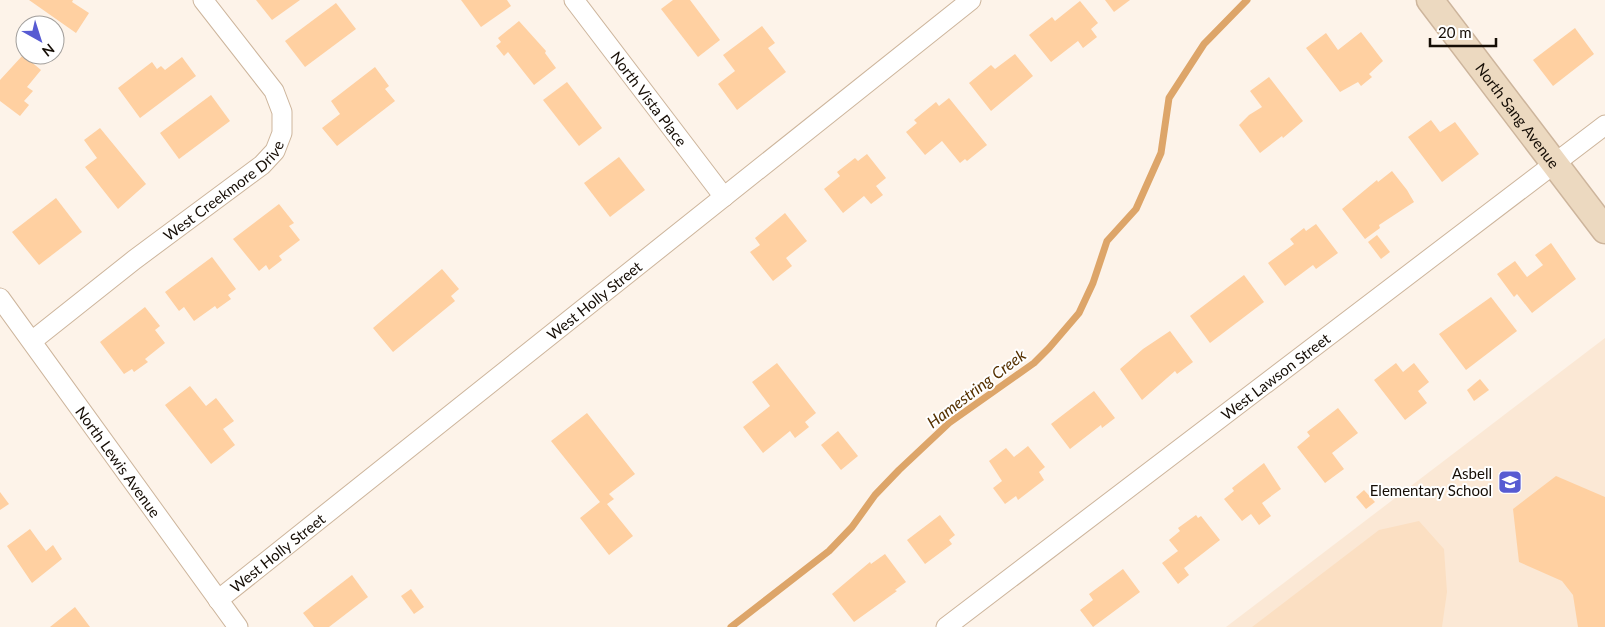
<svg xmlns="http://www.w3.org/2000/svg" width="1605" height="627" viewBox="0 0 1605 627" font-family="Lato,sans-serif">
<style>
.built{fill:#fbe8d5}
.green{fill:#fbdfc2}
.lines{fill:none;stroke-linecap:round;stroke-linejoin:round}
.stream{stroke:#dda569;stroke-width:7}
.building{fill:#ffd0a1}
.street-casing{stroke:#cdb59c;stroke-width:21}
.secondary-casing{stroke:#cdb59c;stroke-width:29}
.street{stroke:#fff;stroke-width:19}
.secondary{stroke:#ecd9c0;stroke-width:26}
.labels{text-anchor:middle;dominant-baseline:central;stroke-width:4;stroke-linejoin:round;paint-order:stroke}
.street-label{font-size:15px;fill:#150d05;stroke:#fff}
.poi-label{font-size:15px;fill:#150d05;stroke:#fff;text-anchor:end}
.water-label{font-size:16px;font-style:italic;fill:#563100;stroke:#fff}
</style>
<rect width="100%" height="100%" fill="#fdf3e9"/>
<path class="built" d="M 1605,338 L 1605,627 L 1226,627 Z"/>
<path class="green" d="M 1419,521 L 1444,549 L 1447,592 L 1442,627 L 1252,627 L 1379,530 Z"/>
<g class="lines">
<path class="stream" d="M 731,627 L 829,551 L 852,527 L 875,495 L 899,470 L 949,423 L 1034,363 L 1049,348 L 1079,313 L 1093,283 L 1107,241 L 1136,209 L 1161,153 L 1169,98 L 1204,44 L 1247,0"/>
</g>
<g class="building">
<path d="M 29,0 L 73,0 L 72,2 L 89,13 L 76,33 Z"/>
<path d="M 256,0 L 300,0 L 272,20 Z"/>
<path d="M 461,0 L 507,0 L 511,6 L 481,27 Z"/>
<path d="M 673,0 L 690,0 L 720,40 L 698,57 L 661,9 Z"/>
<path d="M 1105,0 L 1130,0 L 1114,12 Z"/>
<path d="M 1080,1 L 1098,23 L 1091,29 L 1097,37 L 1083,48 L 1078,41 L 1051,62 L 1029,35 L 1052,17 L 1055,21 Z"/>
<path d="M 336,3 L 356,29 L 305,67 L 285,41 Z"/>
<path d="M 519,21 L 546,51 L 545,53 L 556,68 L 534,85 L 508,52 L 504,56 L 496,46 L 501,42 L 498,38 Z"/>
<path d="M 762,26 L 775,43 L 768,48 L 786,72 L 737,110 L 718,84 L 735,71 L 723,55 Z"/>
<path d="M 1575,28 L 1594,54 L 1553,86 L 1533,60 Z"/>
<path d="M 1361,32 L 1383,61 L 1369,74 L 1372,77 L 1361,86 L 1358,82 L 1340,92 L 1306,48 L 1326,33 L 1338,50 Z"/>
<path d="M 1015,54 L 1033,76 L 991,111 L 969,83 L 991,65 L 995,69 Z"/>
<path d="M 23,55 L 41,70 L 27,87 L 33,91 L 24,101 L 29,105 L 20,116 L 0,101 L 0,80 Z"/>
<path d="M 182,57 L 196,76 L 140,118 L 118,88 L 152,62 L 157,69 L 161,66 L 165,70 Z"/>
<path d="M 375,67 L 389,86 L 385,89 L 395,101 L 337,146 L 322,128 L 340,114 L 331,101 Z"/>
<path d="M 1269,77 L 1303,121 L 1283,138 L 1282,136 L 1260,153 L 1239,125 L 1249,115 L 1262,107 L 1250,91 Z"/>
<path d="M 567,82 L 602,128 L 579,146 L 543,100 Z"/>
<path d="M 211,95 L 230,121 L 179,159 L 160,133 Z"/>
<path d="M 949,98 L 987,145 L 967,161 L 965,159 L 960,163 L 942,141 L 925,155 L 906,132 L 917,123 L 914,120 L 936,102 L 939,106 Z"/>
<path d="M 1431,120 L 1440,132 L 1455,122 L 1479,154 L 1442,182 L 1408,137 Z"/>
<path d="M 100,128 L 146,184 L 118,209 L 85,167 L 97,158 L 84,140 Z"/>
<path d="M 867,154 L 886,178 L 876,186 L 883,195 L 871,204 L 864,196 L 843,213 L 824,189 L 840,176 L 837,172 L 855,158 L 858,161 Z"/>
<path d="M 619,157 L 645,190 L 610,217 L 584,183 Z"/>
<path d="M 1392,171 L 1407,190 L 1414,202 L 1379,225 L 1380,228 L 1365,239 L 1342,209 L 1377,180 L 1378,182 Z"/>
<path d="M 56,198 L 82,232 L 39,265 L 12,232 Z"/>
<path d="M 279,204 L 294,223 L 289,226 L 300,240 L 279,256 L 282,260 L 269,270 L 266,265 L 259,271 L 233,239 Z"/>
<path d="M 785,213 L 807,241 L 786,258 L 792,266 L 773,281 L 750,252 L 760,245 L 755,238 Z"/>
<path d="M 1316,224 L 1338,253 L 1316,269 L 1313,265 L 1285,286 L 1268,263 L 1294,244 L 1290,239 L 1304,228 L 1306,231 Z"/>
<path d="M 1377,235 L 1390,252 L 1381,259 L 1368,242 Z"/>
<path d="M 1551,243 L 1576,279 L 1532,313 L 1517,294 L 1514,297 L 1497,274 L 1515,261 L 1527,277 L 1543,265 L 1535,255 Z"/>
<path d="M 212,257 L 236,289 L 228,295 L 231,299 L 217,309 L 215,306 L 194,321 L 184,307 L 179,311 L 165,292 Z"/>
<path d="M 442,269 L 459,289 L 451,296 L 455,301 L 393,352 L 373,328 Z"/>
<path d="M 1244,275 L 1264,302 L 1210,343 L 1190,316 Z"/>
<path d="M 1491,297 L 1517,331 L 1466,370 L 1439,334 Z"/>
<path d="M 145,307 L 160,326 L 155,330 L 165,343 L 145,359 L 148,362 L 134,372 L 132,369 L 124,374 L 100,342 Z"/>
<path d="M 1170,331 L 1193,362 L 1177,374 L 1175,371 L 1142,400 L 1120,369 L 1143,349 Z"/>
<path d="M 777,363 L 816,413 L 805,422 L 809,427 L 795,438 L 790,431 L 763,453 L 743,427 L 770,406 L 752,382 Z"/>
<path d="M 1396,363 L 1403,372 L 1414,363 L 1429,382 L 1418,391 L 1427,403 L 1405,420 L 1374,380 Z"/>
<path d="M 1480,379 L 1489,390 L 1474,401 L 1467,390 Z"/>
<path d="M 190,386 L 206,406 L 216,398 L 234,421 L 223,429 L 235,445 L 211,464 L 165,405 Z"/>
<path d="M 1094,391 L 1115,418 L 1102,428 L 1101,425 L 1070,449 L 1051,424 Z"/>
<path d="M 1338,408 L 1358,433 L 1332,453 L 1344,469 L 1325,483 L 1297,447 L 1310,436 L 1307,432 Z"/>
<path d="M 587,413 L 635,474 L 609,494 L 614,499 L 607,504 L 633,536 L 609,555 L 580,518 L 600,502 L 551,441 Z"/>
<path d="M 838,431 L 858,456 L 841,470 L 821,445 Z"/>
<path d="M 1028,446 L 1045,467 L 1039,472 L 1044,480 L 1018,500 L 1016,496 L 1005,504 L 993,488 L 1002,481 L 989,461 L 1006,448 L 1014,457 Z"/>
<path d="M 1264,463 L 1281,489 L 1262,503 L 1271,516 L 1259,525 L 1251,514 L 1242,521 L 1224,499 L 1234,491 L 1232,488 Z"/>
<path d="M 1556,476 L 1605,497 L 1605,627 L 1578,627 L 1573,595 L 1562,581 L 1519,562 L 1513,509 Z"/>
<path d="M 1364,490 L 1375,502 L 1366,509 L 1356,497 Z"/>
<path d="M 0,492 L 9,504 L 0,510 Z"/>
<path d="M 940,515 L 955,535 L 949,540 L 952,544 L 925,564 L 907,540 Z"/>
<path d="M 1196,515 L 1198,518 L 1201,516 L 1220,540 L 1184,568 L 1189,575 L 1178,584 L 1162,563 L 1178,551 L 1169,540 L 1180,531 L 1178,528 Z"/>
<path d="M 30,529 L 46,551 L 53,545 L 62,559 L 32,583 L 7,546 Z"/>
<path d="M 885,554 L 906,582 L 895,590 L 897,591 L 854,622 L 832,594 L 870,562 L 871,564 Z"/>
<path d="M 1123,569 L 1140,592 L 1093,627 L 1080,610 L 1093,600 L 1089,594 Z"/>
<path d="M 352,575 L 368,597 L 329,627 L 314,627 L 303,613 Z"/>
<path d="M 411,589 L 424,607 L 414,614 L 401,596 Z"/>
<path d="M 75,607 L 90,627 L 50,627 Z"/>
</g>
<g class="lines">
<g class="street-casing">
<g id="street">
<path id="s1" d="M 574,0 L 724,197"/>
<path id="s2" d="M 0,298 L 238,627"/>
<path id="s3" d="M 32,341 L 134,260 L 262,165 L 275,151 L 282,133 L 282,112 L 274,91 L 203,0"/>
<path id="s4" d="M 218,600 L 971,0"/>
<path id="s5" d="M 946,627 L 1605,125"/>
</g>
</g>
<g class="secondary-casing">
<g id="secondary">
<path id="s6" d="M 1430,0 L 1605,230"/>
</g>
</g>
<use href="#street" class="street"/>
<use href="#secondary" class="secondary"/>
</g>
<defs>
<g id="school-square" transform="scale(1.25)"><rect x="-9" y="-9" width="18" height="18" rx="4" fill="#575bd2" stroke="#fff"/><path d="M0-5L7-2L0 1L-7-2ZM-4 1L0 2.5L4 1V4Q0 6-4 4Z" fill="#fff"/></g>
</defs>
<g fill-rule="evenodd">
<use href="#school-square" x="1510" y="482"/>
</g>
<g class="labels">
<g class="street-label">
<text stroke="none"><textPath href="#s1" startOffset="124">North Vista Place</textPath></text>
<text stroke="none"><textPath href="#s6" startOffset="145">North Sang Avenue</textPath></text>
<text stroke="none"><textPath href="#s3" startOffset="244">West Creekmore Drive</textPath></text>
<text stroke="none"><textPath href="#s4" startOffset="481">West Holly Street</textPath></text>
<text stroke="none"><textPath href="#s5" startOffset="414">West Lawson Street</textPath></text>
<text stroke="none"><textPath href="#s2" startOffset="202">North Lewis Avenue</textPath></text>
<text stroke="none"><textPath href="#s4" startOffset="76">West Holly Street</textPath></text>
</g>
<g class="poi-label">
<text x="1492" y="473">Asbell<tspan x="1492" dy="17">Elementary School</tspan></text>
</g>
<g class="water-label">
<text transform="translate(976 388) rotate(-37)">Hamestring Creek</text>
</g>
</g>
<g transform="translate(40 40) rotate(141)"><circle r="24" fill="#ffffff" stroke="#a19e9b"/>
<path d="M0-4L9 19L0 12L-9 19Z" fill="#575bd2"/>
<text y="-8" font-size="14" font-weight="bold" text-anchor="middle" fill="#150d05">N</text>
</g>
<path d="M1430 38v8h66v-8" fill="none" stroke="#150d05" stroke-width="2.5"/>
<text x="1438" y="38" font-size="15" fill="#150d05" stroke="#ffffff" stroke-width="4" paint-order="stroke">20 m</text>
</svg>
